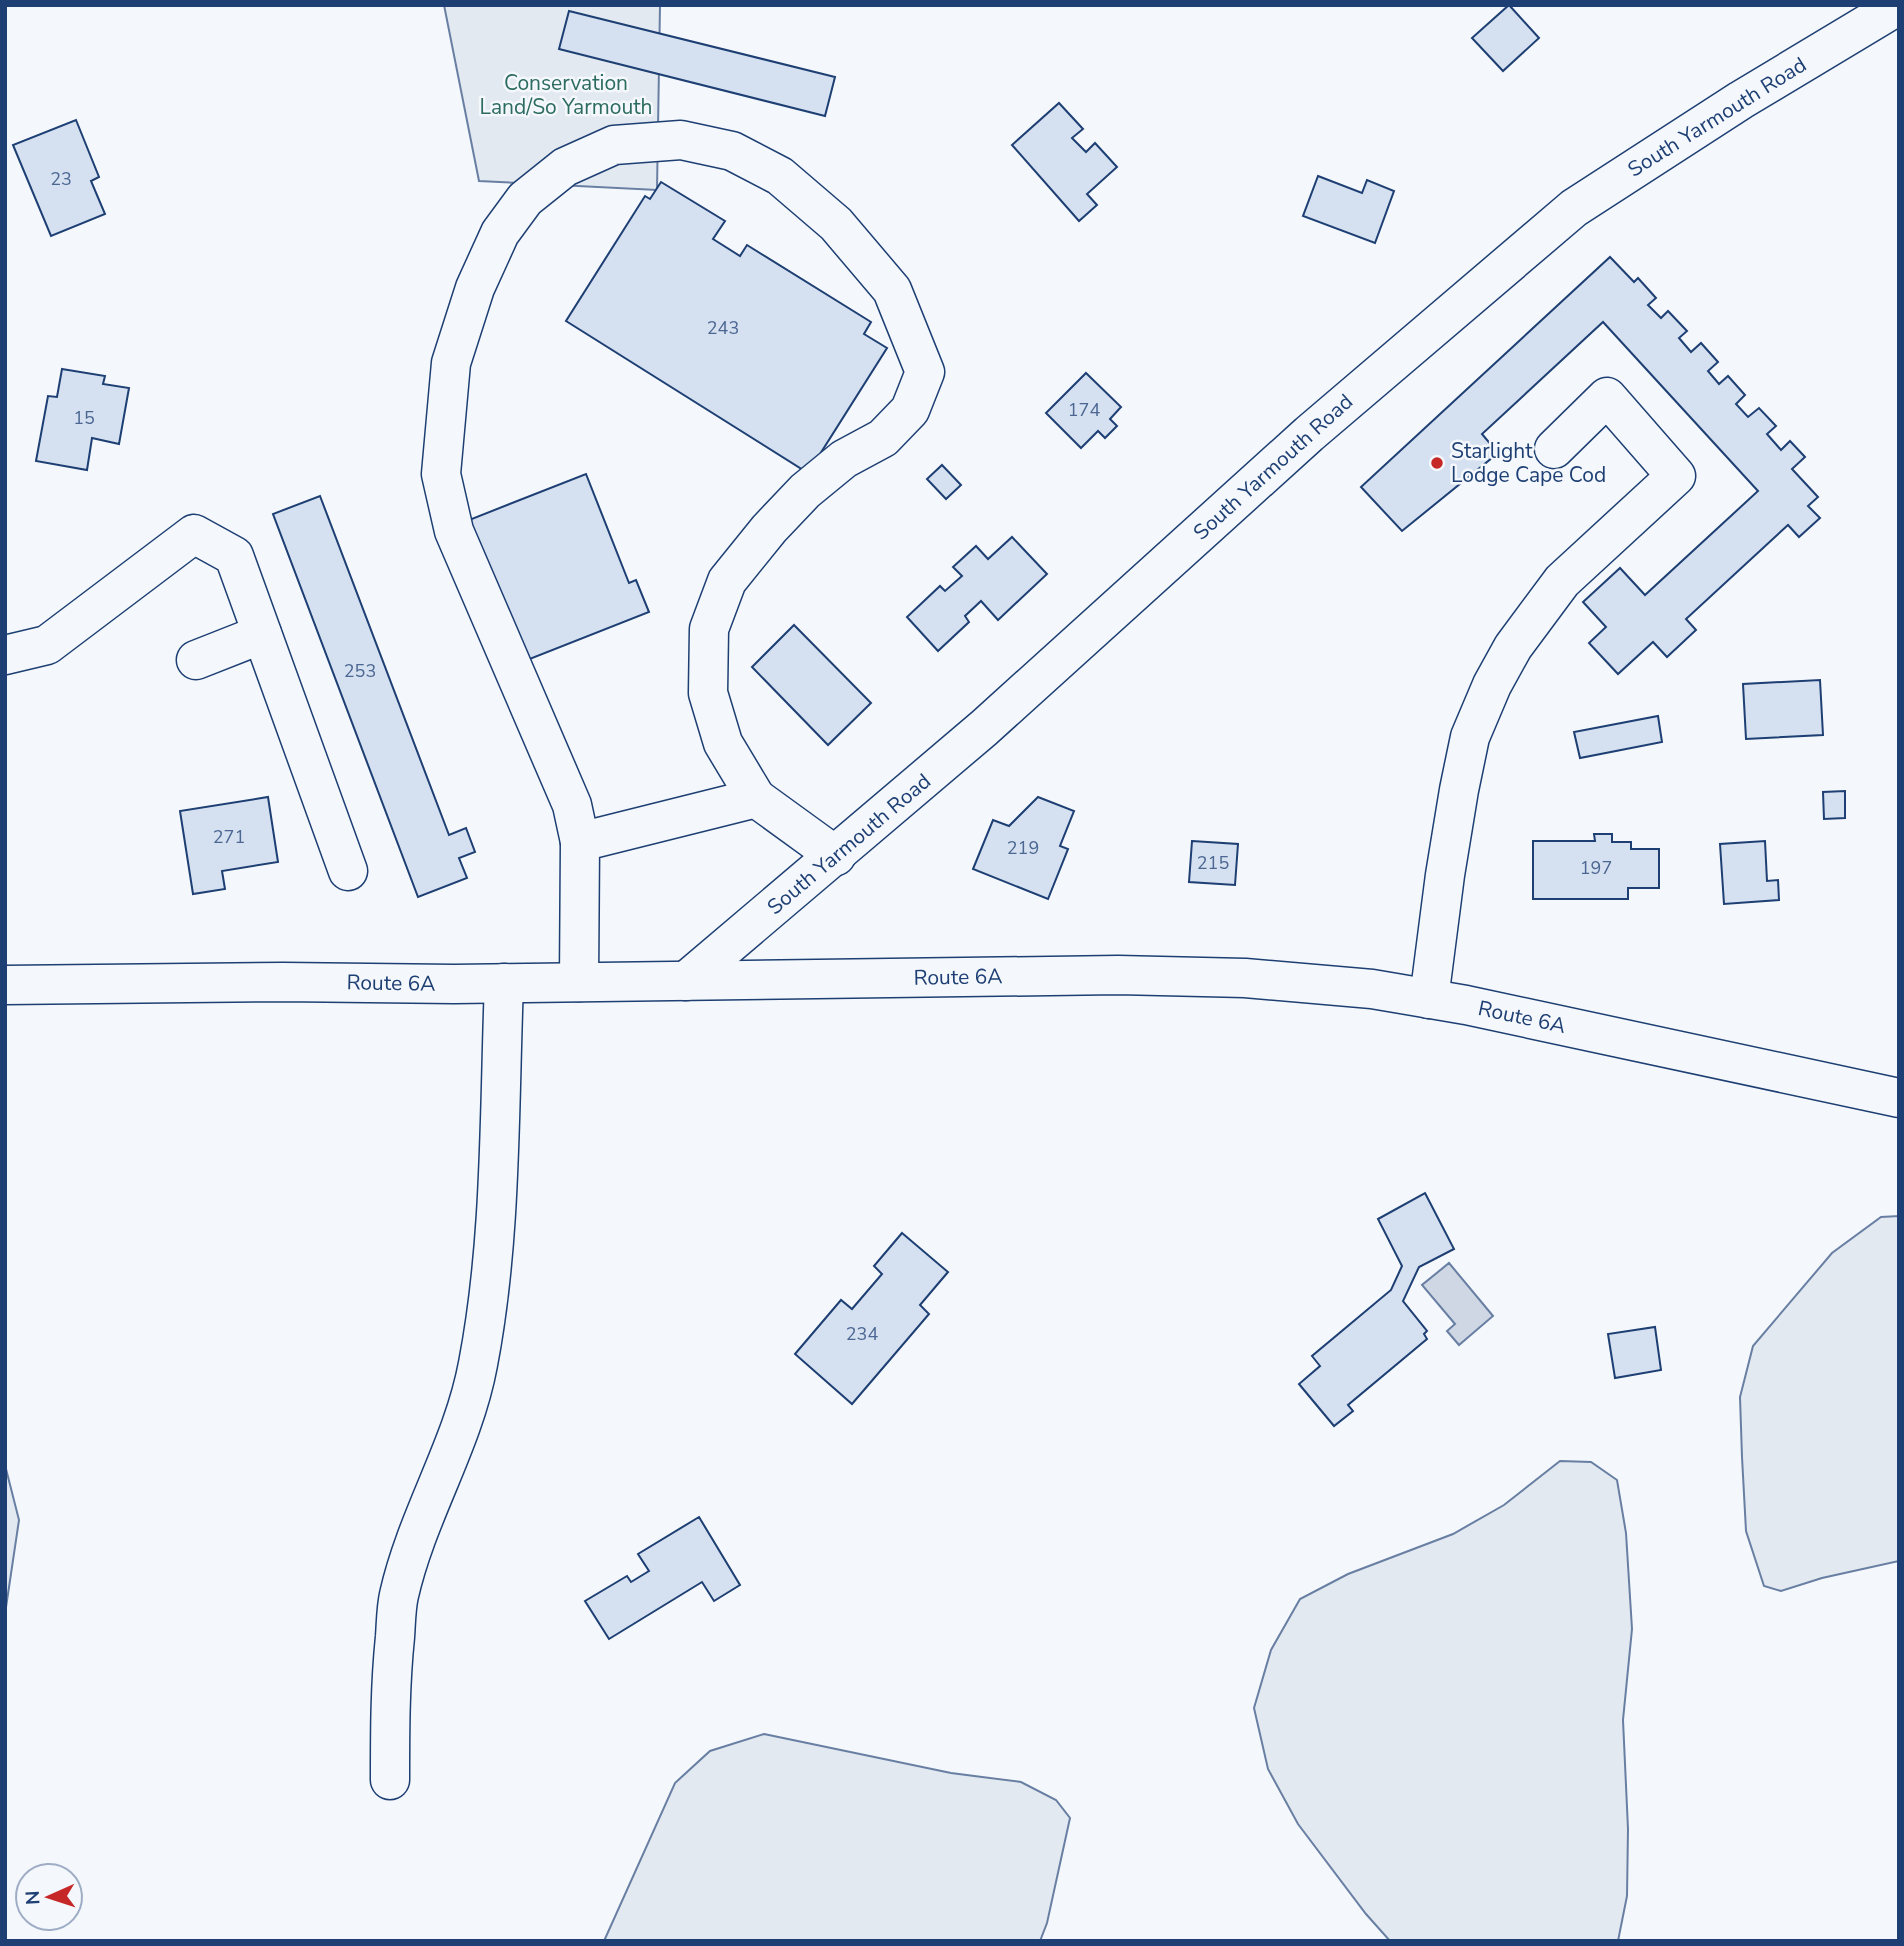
<svg xmlns="http://www.w3.org/2000/svg" width="1904" height="1946" viewBox="0 0 1904 1946" font-family="'Nunito Sans',sans-serif">
<style>
.green{fill:#e3e9f0;stroke:#687fa3;stroke-width:2}
.water{fill:#cfd7e4;stroke:#687fa3;stroke-width:2}
.building{fill:#d5e0f0;stroke:#1d3f73;stroke-width:2}
.lines{fill:none;stroke-linecap:round;stroke-linejoin:round}
.minor-casing{stroke:#1d3f73;stroke-width:41}
.major-casing{stroke:#1d3f73;stroke-width:41}
.minor{stroke:#f4f7fb;stroke-width:38}
.major{stroke:#f4f7fb;stroke-width:38}
.poi-dot{fill:#c62828;stroke:#f4f7fb;stroke-width:2.5}
.labels{text-anchor:middle;dominant-baseline:central;stroke-width:5;stroke-linejoin:round;paint-order:stroke}
.number-label{font-size:18px;fill:#4b6792}
.park-label{font-size:21px;fill:#2c6c60;stroke:#f4f7fb}
.street-label{font-size:21px;fill:#1d3f73;stroke:#f4f7fb}
.poi-label{font-size:21px;fill:#1d3f73;stroke:#f4f7fb;text-anchor:start}
</style>
<rect width="100%" height="100%" fill="#f4f7fb"/>
<g class="green">
<path d="M 444,5 L 660,5 L 657,190 L 479,181 Z"/>
<path d="M 1899,1216 L 1899,1561 L 1822,1578 L 1781,1591 L 1764,1586 L 1746,1531 L 1742,1457 L 1740,1397 L 1753,1346 L 1832,1253 L 1881,1217 Z"/>
<path d="M 1560,1461 L 1591,1462 L 1617,1480 L 1626,1533 L 1632,1629 L 1623,1720 L 1628,1829 L 1627,1896 L 1618,1941 L 1390,1941 L 1366,1914 L 1298,1824 L 1268,1769 L 1254,1708 L 1271,1650 L 1300,1599 L 1348,1574 L 1453,1534 L 1504,1505 Z"/>
<path d="M 5,1465 L 19,1520 L 5,1614 Z"/>
<path d="M 764,1734 L 951,1773 L 1021,1782 L 1056,1800 L 1070,1818 L 1047,1923 L 1040,1941 L 604,1941 L 675,1783 L 710,1751 Z"/>
</g>
<path class="water" d="M 1449,1263 L 1493,1316 L 1459,1345 L 1447,1331 L 1455,1324 L 1422,1285 Z"/>
<g class="building">
<path d="M 1509,5 L 1539,38 L 1503,71 L 1472,38 Z"/>
<path d="M 569,11 L 835,77 L 825,116 L 559,49 Z"/>
<path d="M 1059,103 L 1083,129 L 1072,138 L 1086,152 L 1095,143 L 1117,167 L 1087,194 L 1097,205 L 1079,221 L 1012,145 Z"/>
<path d="M 76,120 L 99,177 L 91,181 L 105,214 L 51,236 L 13,145 Z"/>
<path d="M 1318,176 L 1362,193 L 1367,180 L 1394,191 L 1375,243 L 1303,216 Z"/>
<path d="M 661,182 L 725,221 L 713,239 L 740,256 L 747,245 L 871,322 L 864,334 L 887,348 L 808,473 L 566,321 L 645,196 L 650,199 Z"/>
<path d="M 1610,257 L 1634,282 L 1638,278 L 1656,298 L 1648,305 L 1661,318 L 1668,311 L 1687,331 L 1679,338 L 1691,352 L 1701,343 L 1718,362 L 1708,371 L 1719,384 L 1728,376 L 1745,395 L 1736,404 L 1748,417 L 1759,408 L 1776,426 L 1767,434 L 1781,450 L 1790,441 L 1805,457 L 1792,469 L 1818,497 L 1808,506 L 1820,518 L 1799,537 L 1788,525 L 1686,619 L 1696,630 L 1667,657 L 1653,642 L 1618,674 L 1589,643 L 1606,627 L 1583,602 L 1620,568 L 1645,595 L 1758,491 L 1603,322 L 1482,434 L 1498,453 L 1402,531 L 1361,487 Z"/>
<path d="M 62,369 L 105,376 L 103,384 L 129,388 L 119,444 L 92,438 L 87,470 L 36,461 L 48,396 L 57,397 Z"/>
<path d="M 1086,373 L 1121,407 L 1110,419 L 1117,426 L 1105,438 L 1098,431 L 1081,448 L 1046,413 Z"/>
<path d="M 942,465 L 961,485 L 946,499 L 927,479 Z"/>
<path d="M 586,474 L 629,583 L 636,580 L 649,612 L 512,666 L 464,522 Z"/>
<path d="M 320,496 L 449,835 L 466,828 L 475,852 L 459,858 L 467,878 L 418,897 L 273,514 Z"/>
<path d="M 1012,537 L 1047,574 L 998,620 L 981,601 L 965,616 L 969,622 L 938,651 L 907,617 L 940,586 L 945,591 L 962,576 L 953,567 L 976,546 L 988,559 Z"/>
<path d="M 794,625 L 871,703 L 828,745 L 752,667 Z"/>
<path d="M 1820,680 L 1823,735 L 1746,739 L 1743,684 Z"/>
<path d="M 1658,716 L 1662,742 L 1580,758 L 1574,732 Z"/>
<path d="M 1845,791 L 1845,818 L 1824,819 L 1823,792 Z"/>
<path d="M 268,797 L 278,862 L 222,871 L 225,889 L 193,894 L 180,811 Z"/>
<path d="M 1038,797 L 1074,811 L 1060,846 L 1068,849 L 1048,899 L 973,869 L 993,820 L 1009,826 Z"/>
<path d="M 1594,834 L 1612,834 L 1612,842 L 1631,842 L 1631,849 L 1659,849 L 1659,888 L 1628,888 L 1628,899 L 1533,899 L 1533,841 L 1595,841 Z"/>
<path d="M 1192,841 L 1238,844 L 1235,885 L 1189,882 Z"/>
<path d="M 1765,841 L 1767,881 L 1778,880 L 1779,900 L 1724,904 L 1720,844 Z"/>
<path d="M 1425,1193 L 1454,1249 L 1419,1267 L 1403,1301 L 1427,1331 L 1424,1334 L 1427,1339 L 1348,1405 L 1353,1411 L 1334,1426 L 1299,1384 L 1320,1366 L 1312,1356 L 1391,1290 L 1402,1266 L 1378,1219 Z"/>
<path d="M 902,1233 L 948,1272 L 920,1305 L 929,1314 L 852,1404 L 795,1354 L 841,1300 L 852,1309 L 882,1274 L 874,1266 Z"/>
<path d="M 1655,1327 L 1661,1370 L 1615,1378 L 1608,1334 Z"/>
<path d="M 699,1517 L 740,1585 L 714,1601 L 702,1582 L 609,1639 L 585,1601 L 627,1576 L 631,1582 L 649,1571 L 638,1554 Z"/>
</g>
<g class="lines">
<g class="minor-casing">
<g id="minor">
<path d="M 5,655 L 47,645 L 194,534 L 234,556 L 348,871"/>
<path d="M 196,660 L 262,634"/>
<path d="M 580,842 L 572,805 L 454,531 L 441,474 L 451,363 L 475,288 L 500,233 L 525,199 L 565,167 L 614,145 L 681,140 L 732,151 L 780,176 L 836,224 L 892,290 L 925,372 L 910,410 L 883,438 L 844,459 L 805,491 L 769,529 L 727,581 L 709,629 L 708,693 L 723,743 L 756,798"/>
<path d="M 579,982 L 580,842 L 756,798 L 836,856"/>
<path d="M 1429,999 L 1445,875 L 1459,790 L 1470,737 L 1492,685 L 1513,647 L 1562,581 L 1676,476 L 1607,397 L 1554,449"/>
<path d="M 390,1780 C 390,1732 390,1685 395,1637 C 396,1623 396,1608 399,1595 C 417,1515 463,1445 478,1364 C 502,1239 499,1109 504,983"/>
</g>
</g>
<g class="major-casing">
<g id="major">
<path d="M 686,981 L 984,728 L 1309,434 L 1574,208 L 1741,100 L 1899,5"/>
<path d="M 5,985 L 283,982 L 454,984 L 1118,975 L 1245,978 L 1372,989 L 1466,1005 L 1899,1098"/>
</g>
</g>
<use href="#minor" class="minor"/>
<use href="#major" class="major"/>
</g>
<circle class="poi-dot" cx="1437" cy="463" r="7"/>
<g class="labels">
<g class="number-label">
<text x="61" y="179">23</text>
<text x="723" y="328">243</text>
<text x="1084" y="410">174</text>
<text x="84" y="418">15</text>
<text x="360" y="671">253</text>
<text x="229" y="837">271</text>
<text x="1023" y="848">219</text>
<text x="1213" y="863">215</text>
<text x="1596" y="868">197</text>
<text x="862" y="1334">234</text>
</g>
<g class="park-label">
<text x="566" y="83">Conservation<tspan x="566" dy="24">Land/So Yarmouth</tspan></text>
</g>
<g class="street-label">
<text transform="translate(1717 117) rotate(-32)">South Yarmouth Road</text>
<text transform="translate(1273 467) rotate(-42)">South Yarmouth Road</text>
<text transform="translate(849 844) rotate(-40)">South Yarmouth Road</text>
<text transform="translate(958 977) rotate(-1)">Route 6A</text>
<text transform="translate(391 983) rotate(1)">Route 6A</text>
<text transform="translate(1522 1017) rotate(12)">Route 6A</text>
</g>
<g class="poi-label">
<text x="1451" y="451">Starlight<tspan x="1451" dy="24">Lodge Cape Cod</tspan></text>
</g>
</g>
<rect width="1904" height="1946" fill="none" stroke="#1d3f73" stroke-width="14"/>
<g transform="translate(49 1897) rotate(267)"><circle r="33" fill="#f4f7fb" stroke="#9eadc5" stroke-width="2"/>
<path d="M0-5L12 26L0 18L-12 26Z" fill="#c62828"/>
<text y="-10" font-size="19" font-weight="bold" text-anchor="middle" fill="#1d3f73">N</text>
</g>
</svg>
